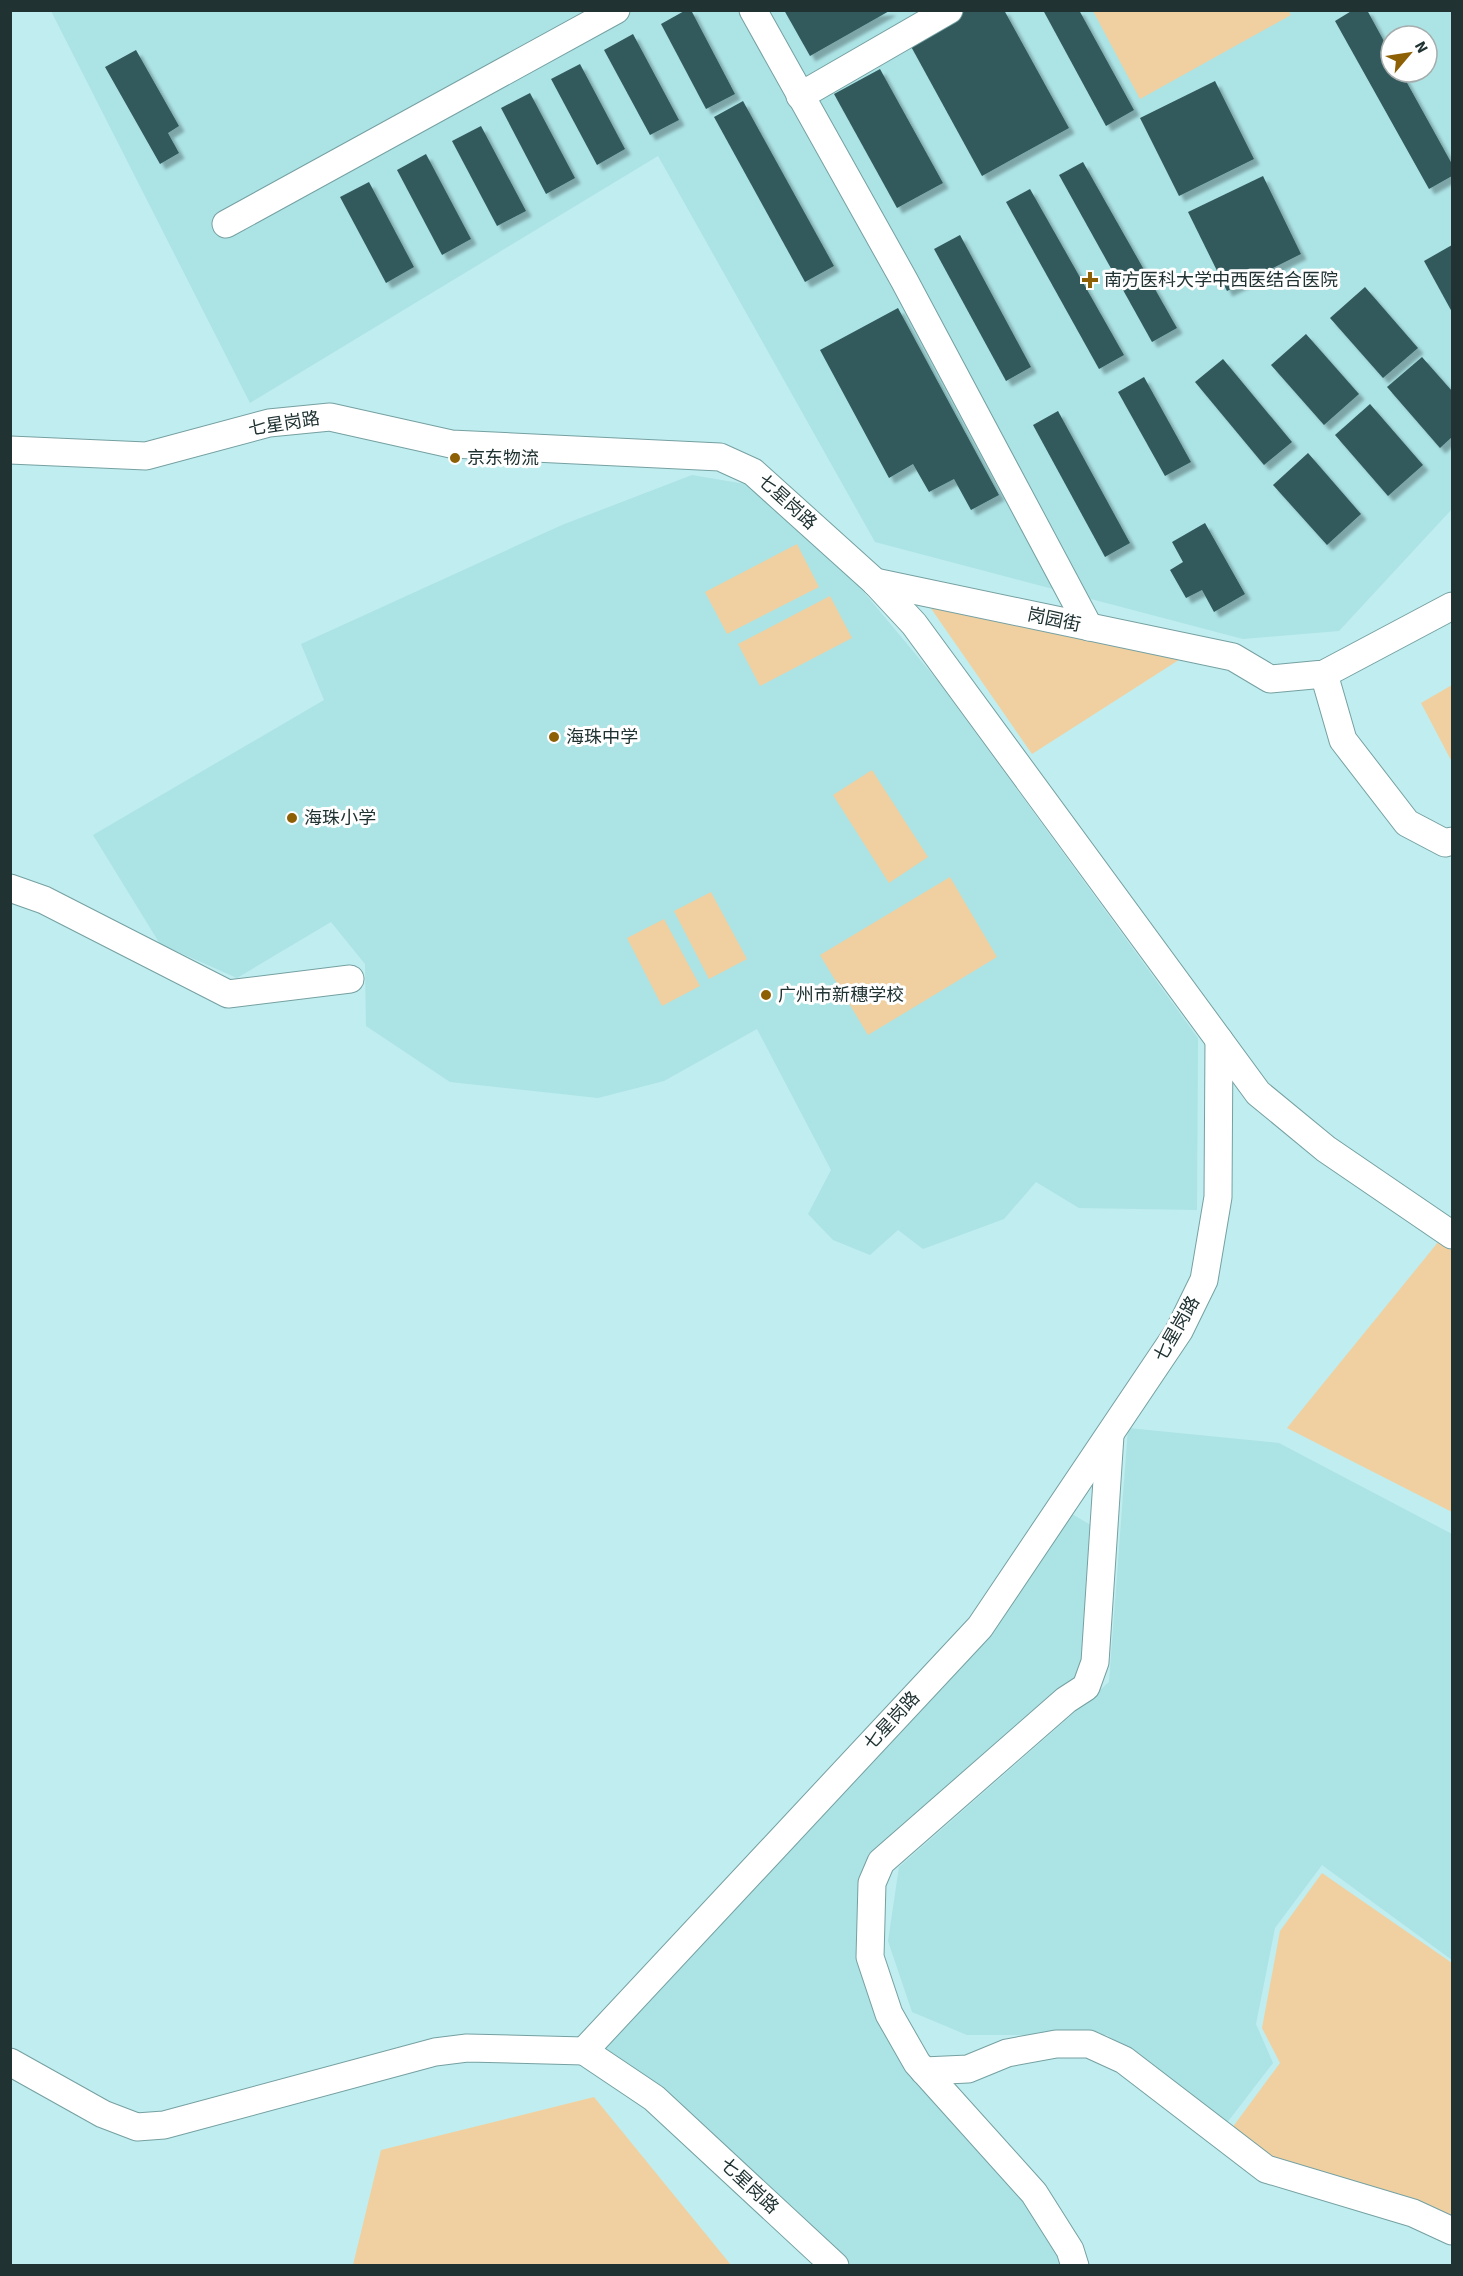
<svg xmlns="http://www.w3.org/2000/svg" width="1463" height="2276" viewBox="0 0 1463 2276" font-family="'Source Sans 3','Noto Sans SC',sans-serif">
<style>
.built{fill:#ace3e5;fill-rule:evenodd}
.green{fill:#f0d0a0}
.building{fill:#315a5c;filter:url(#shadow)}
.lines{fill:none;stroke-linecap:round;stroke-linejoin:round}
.minor-casing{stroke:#75a0a2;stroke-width:29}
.minor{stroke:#fff;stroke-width:27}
.poi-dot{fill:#8d6005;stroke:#fff;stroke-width:2}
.labels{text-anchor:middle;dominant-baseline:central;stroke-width:6;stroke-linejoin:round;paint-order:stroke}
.poi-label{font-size:18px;fill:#203232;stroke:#fff;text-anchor:start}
.street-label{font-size:18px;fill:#203232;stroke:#fff}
</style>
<defs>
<filter id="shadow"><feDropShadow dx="5.5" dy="5.5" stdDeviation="1.5" flood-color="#0004"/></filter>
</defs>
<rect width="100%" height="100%" fill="#c0edef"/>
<g class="built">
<path d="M 51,11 L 1452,11 L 1452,509 L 1339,631 L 1243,639 L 875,542 L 658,156 L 250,403 ZM 1391,36 L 1427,36 L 1427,72 L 1391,72 Z"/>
<path d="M 692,475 L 751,485 L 848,573 L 937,680 L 1198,1038 L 1197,1210 L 1079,1208 L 1036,1182 L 1004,1219 L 923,1249 L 898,1230 L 870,1255 L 833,1240 L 808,1214 L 831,1170 L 757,1029 L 664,1081 L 598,1098 L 450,1082 L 366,1026 L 365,964 L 331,922 L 237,978 L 160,944 L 93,835 L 324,700 L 301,644 L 562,525 Z"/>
<path d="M 1128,1428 L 1279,1443 L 1452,1534 L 1452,1960 L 1322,1865 L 1275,1928 L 1256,2024 L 1273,2063 L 1226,2124 L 1107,2035 L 967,2035 L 912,2012 L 888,1941 L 899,1867 L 1109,1682 Z"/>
<path d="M 1067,1511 L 1094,1527 L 1091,1651 L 1077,1681 L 874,1860 L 878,2014 L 1028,2205 L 1061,2262 L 1058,2266 L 846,2265 L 593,2049 Z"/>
</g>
<g class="green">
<path d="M 1288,10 L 1291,15 L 1140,99 L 1093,11 Z"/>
<path d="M 797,544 L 819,587 L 727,634 L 705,592 Z"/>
<path d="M 830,596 L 852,638 L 760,686 L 738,644 Z"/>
<path d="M 930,607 L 1185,656 L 1032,754 Z"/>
<path d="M 1452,685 L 1452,762 L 1421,703 Z"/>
<path d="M 872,770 L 928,857 L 889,883 L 833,795 Z"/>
<path d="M 950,877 L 997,957 L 868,1035 L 820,955 Z"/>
<path d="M 711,892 L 747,959 L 709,979 L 674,911 Z"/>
<path d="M 664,919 L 700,986 L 662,1006 L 627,938 Z"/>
<path d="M 1439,1241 L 1452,1246 L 1452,1512 L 1287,1428 Z"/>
<path d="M 1322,1873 L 1452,1963 L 1452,2231 L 1283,2166 L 1232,2128 L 1280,2063 L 1262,2028 L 1280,1931 Z"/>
<path d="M 594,2097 L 731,2265 L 353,2265 L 381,2150 Z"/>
</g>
<g class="building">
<path d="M 686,10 L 691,10 L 735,94 L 706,109 L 661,24 Z"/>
<path d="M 784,10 L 891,10 L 810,56 Z"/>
<path d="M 964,10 L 1004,10 L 1069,128 L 982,176 L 908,41 Z"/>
<path d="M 1043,10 L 1079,10 L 1134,110 L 1106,126 Z"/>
<path d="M 1353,10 L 1367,10 L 1391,54 L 1391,72 L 1401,72 L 1452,164 L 1452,176 L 1429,189 L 1335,21 Z"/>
<path d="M 633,34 L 679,120 L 650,135 L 604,50 Z"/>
<path d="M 136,50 L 179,126 L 168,133 L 179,153 L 160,164 L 105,67 Z"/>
<path d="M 580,64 L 625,149 L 597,165 L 551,79 Z"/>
<path d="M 880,69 L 943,183 L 897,208 L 834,94 Z"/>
<path d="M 1215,81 L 1254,159 L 1179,196 L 1140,118 Z"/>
<path d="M 530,93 L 575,178 L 546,194 L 501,108 Z"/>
<path d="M 743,101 L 834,266 L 805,282 L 714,117 Z"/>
<path d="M 481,126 L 526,211 L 497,226 L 452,141 Z"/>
<path d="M 426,154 L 471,239 L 442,255 L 397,170 Z"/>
<path d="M 1083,162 L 1177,328 L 1152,342 L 1059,175 Z"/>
<path d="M 1263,176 L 1301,254 L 1227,291 L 1188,212 Z"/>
<path d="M 369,182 L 414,267 L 386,283 L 340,197 Z"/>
<path d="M 1030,189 L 1124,355 L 1099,369 L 1006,202 Z"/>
<path d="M 960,235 L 1031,367 L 1006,381 L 934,249 Z"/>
<path d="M 1452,245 L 1452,312 L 1424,261 Z"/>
<path d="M 1365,287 L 1418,348 L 1383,378 L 1330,318 Z"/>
<path d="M 898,308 L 999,495 L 971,510 L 954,479 L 929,492 L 913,464 L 889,478 L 820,350 Z"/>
<path d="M 1306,334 L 1359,394 L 1324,425 L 1271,365 Z"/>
<path d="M 1422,357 L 1452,391 L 1452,437 L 1440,448 L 1387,387 Z"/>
<path d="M 1223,359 L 1292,442 L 1264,465 L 1195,382 Z"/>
<path d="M 1144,377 L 1191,462 L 1165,476 L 1118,392 Z"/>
<path d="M 1370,404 L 1423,465 L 1388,496 L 1335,435 Z"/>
<path d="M 1058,411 L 1130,543 L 1105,557 L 1033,425 Z"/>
<path d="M 1308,453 L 1361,514 L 1327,545 L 1273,485 Z"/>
<path d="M 1205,523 L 1245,594 L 1214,612 L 1202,590 L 1186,598 L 1170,570 L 1183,562 L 1172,542 Z"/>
</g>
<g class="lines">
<g class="minor-casing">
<g id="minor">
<path d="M 753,10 L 904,280 L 1089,627"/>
<path d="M 800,96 L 949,10"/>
<path d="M 226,224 L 616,10"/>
<path d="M 10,450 L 146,456 L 269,423 L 330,417 L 451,444 L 720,457 L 753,472 L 875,582 L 914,624 L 1258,1093 L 1326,1149 L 1452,1235"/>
<path d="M 875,582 L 1233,657 L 1270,679 L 1324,674 L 1452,606"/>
<path d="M 1324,674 L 1343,740 L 1407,823 L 1445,843 L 1452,841"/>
<path d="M 10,888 L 44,900 L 228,994 L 350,979"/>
<path d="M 10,2062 L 103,2114 L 137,2127 L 164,2125 L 435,2052 L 467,2048 L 584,2051"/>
<path d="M 924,2071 L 968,2069 L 1007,2053 L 1056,2044 L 1089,2044 L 1124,2060 L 1266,2169 L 1413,2213 L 1452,2231"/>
<path d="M 835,2266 L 654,2098 L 584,2051 L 980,1627 L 1179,1331 L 1204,1280 L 1218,1197 L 1219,1040"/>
<path d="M 1075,2266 L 1070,2250 L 1034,2193 L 917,2063 L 889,2014 L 870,1957 L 872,1883 L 881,1862 L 1066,1700 L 1086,1687 L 1095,1662 L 1110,1435"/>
</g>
</g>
<use href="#minor" class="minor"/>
</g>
<g class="poi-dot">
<path d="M1087 271h6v6h6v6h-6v6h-6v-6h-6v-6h6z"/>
<circle cx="455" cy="458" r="6"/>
<circle cx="554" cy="737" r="6"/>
<circle cx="292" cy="818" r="6"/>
<circle cx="766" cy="995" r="6"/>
</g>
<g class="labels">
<g class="poi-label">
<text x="1104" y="280">南方医科大学中西医结合医院</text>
<text x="467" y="458">京东物流</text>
<text x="566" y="737">海珠中学</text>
<text x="304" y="818">海珠小学</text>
<text x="778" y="995">广州市新穗学校</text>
</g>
<g class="street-label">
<text transform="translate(284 424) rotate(-9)">七星岗路</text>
<text transform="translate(787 502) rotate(42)">七星岗路</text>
<text transform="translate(1054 620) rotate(12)">岗园街</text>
<text transform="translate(1177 1329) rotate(-60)">七星岗路</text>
<text transform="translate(892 1721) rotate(-47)">七星岗路</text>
<text transform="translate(749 2186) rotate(43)">七星岗路</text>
</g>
</g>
<rect width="1463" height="2276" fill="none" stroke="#203232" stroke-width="24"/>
<g transform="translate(1409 54) rotate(61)"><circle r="28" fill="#ffffff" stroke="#a6adad" stroke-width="1.5"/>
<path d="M0-4.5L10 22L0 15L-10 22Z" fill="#8d6005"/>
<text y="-9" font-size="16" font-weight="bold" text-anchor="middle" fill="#203232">N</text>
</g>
</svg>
